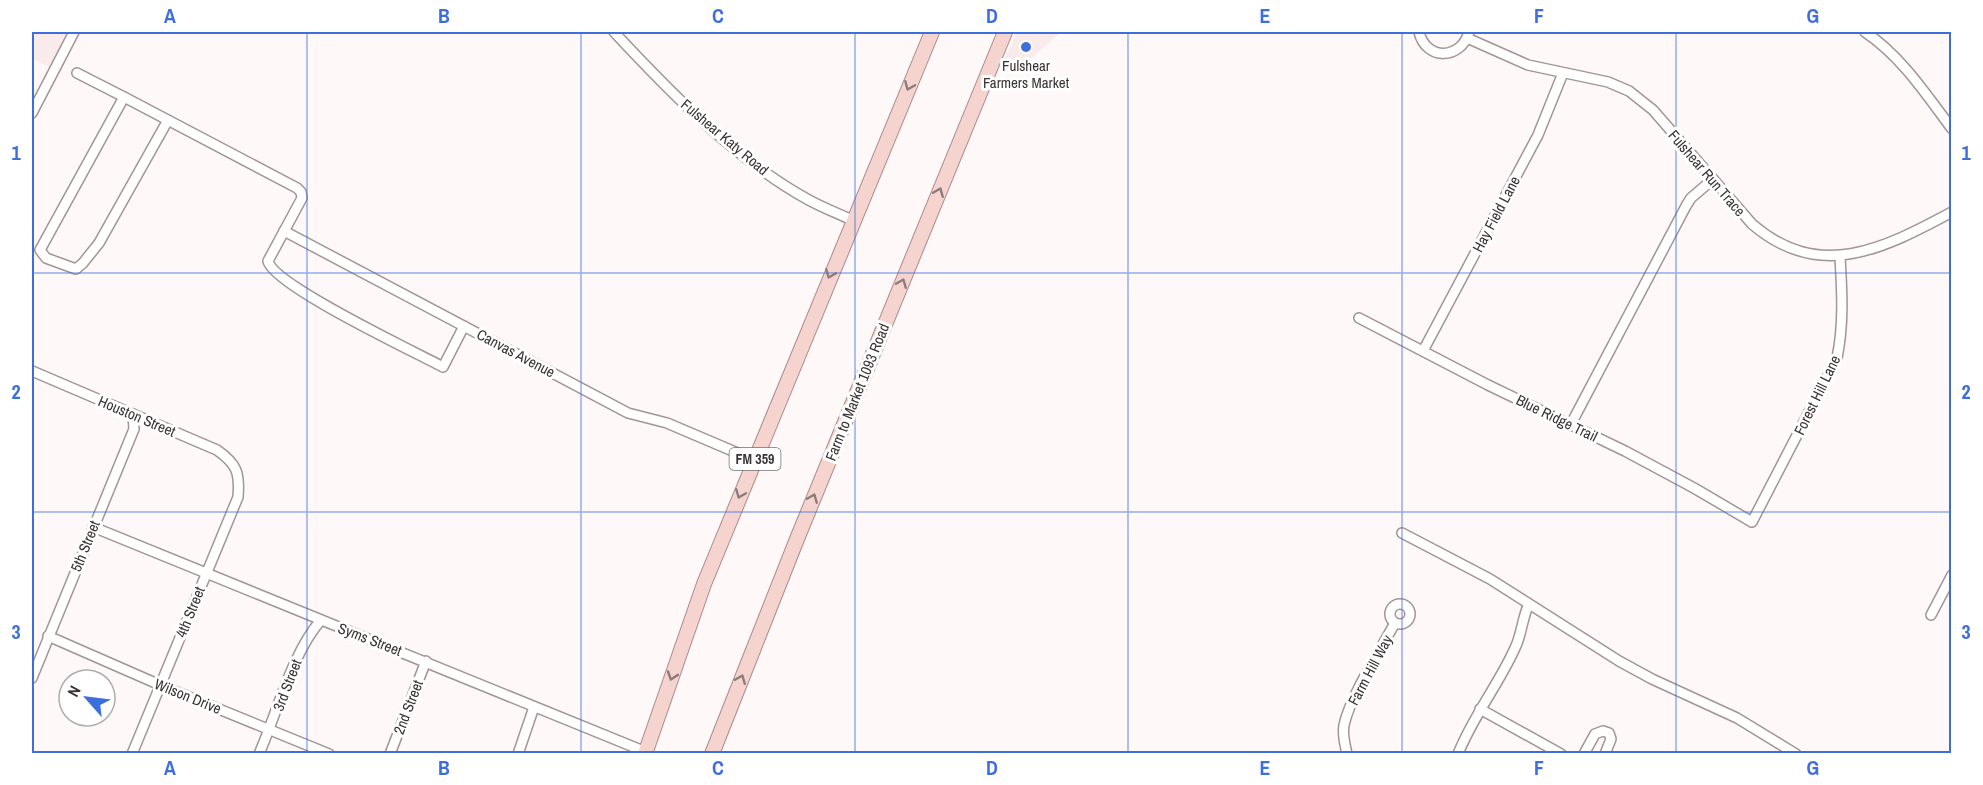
<svg xmlns="http://www.w3.org/2000/svg" width="1983" height="785" viewBox="0 0 1983 785" font-family="'Archivo Narrow',sans-serif">
<style>
.built{fill:#f9eaec}
.lines{fill:none;stroke-linecap:round;stroke-linejoin:round}
.minor-casing{stroke:#a39496;stroke-width:12}
.primary-casing{stroke:#af8985;stroke-width:16}
.minor{stroke:#fff;stroke-width:9}
.primary{stroke:#f5d4d0;stroke-width:14}
.oneway{stroke:#8e7b7a}
.grid{fill:none;stroke:#3c6ede;stroke-width:1.5;stroke-opacity:0.55}
.poi-dot{fill:#3c6ede;stroke:#fff;stroke-width:2}
.labels{text-anchor:middle;dominant-baseline:central;stroke-width:6;stroke-linejoin:round;paint-order:stroke}
.shield{fill:#fff;stroke:#747071;stroke-width:1.5}
.shield-label{font-size:14px;font-weight:bold;fill:#393334}
.poi-label{font-size:15px;fill:#393334;stroke:#fff}
.street-label{font-size:15px;fill:#393334;stroke:#fff}
.neatline{fill:none;stroke:#3c6ede;stroke-width:2}
.grid-label{font-size:20px;text-anchor:middle;font-weight:bold;fill:#3c6ede}
</style>
<rect width="100%" height="100%" fill="#fef8f9"/>
<g class="built">
<path d="M 32,32 L 74,32 L 54,70 L 32,58 Z"/>
<path d="M 1017,32 L 1061,32 L 1018,70 L 1003,63 Z"/>
</g>
<g class="lines">
<g class="minor-casing">
<g id="minor">
<path d="M 614,32 C 670,92 735,159 807,199 C 821,207 837,213 852,220"/>
<path d="M 1419,32 C 1426,61 1461,60 1469,32"/>
<path d="M 1865,32 C 1901,56 1926,94 1952,129"/>
<path d="M 1467,38 L 1528,65 L 1608,82 L 1629,91 L 1653,110 L 1752,224 C 1819,282 1883,249 1952,212"/>
<path d="M 77,73 L 124,97"/>
<path d="M 32,113 L 74,32"/>
<path d="M 168,120 L 99,243 L 83,263 L 76,269 L 46,258 L 40,250 L 124,97 L 297,188 L 301,192 L 302,198 L 268,261 C 273,285 415,352 443,367 L 464,326"/>
<path d="M 284,231 L 628,413 L 667,423 L 754,460"/>
<path d="M 1359,318 L 1488,385 L 1625,451 L 1694,488 L 1752,522 L 1837,358 C 1844,324 1842,291 1840,257"/>
<path d="M 1423,351 L 1538,135 L 1563,73"/>
<path d="M 32,371 L 217,450 C 237,464 240,473 238,497 L 132,754"/>
<path d="M 1571,424 L 1686,206 L 1691,198 L 1712,180"/>
<path d="M 93,527 L 646,752"/>
<path d="M 1402,533 L 1490,579 L 1619,661 L 1652,679 L 1737,718 L 1796,754"/>
<circle cx="1400" cy="614" r="10"/>
<path d="M 1931,615 L 1952,575"/>
<path d="M 48,636 L 160,685 L 329,754"/>
<path d="M 32,678 L 134,429 L 133,414"/>
<path d="M 1480,709 L 1561,754"/>
<path d="M 259,754 C 277,713 292,653 321,620"/>
<path d="M 390,754 L 426,661"/>
<path d="M 518,754 L 534,707"/>
<path d="M 1347,754 C 1345,744 1342,735 1344,725 C 1350,697 1380,650 1395,623"/>
<path d="M 1458,754 C 1473,716 1499,684 1515,648 C 1522,634 1522,618 1529,604"/>
<path d="M 1584,754 L 1595,734 L 1603,731 L 1609,733 L 1611,739 L 1605,754"/>
</g>
</g>
<g class="primary-casing">
<g id="primary">
<path d="M 645,754 L 704,584 L 932,32"/>
<path d="M 712,754 L 797,539 L 1005,32"/>
</g>
</g>
<use href="#minor" class="minor"/>
<use href="#primary" class="primary"/>
</g>
<defs><path id="oneway-chevron" d="M-2-3.5L2.5 0L-2 3.5" fill="none" stroke-width="1.6" stroke-linecap="round" stroke-linejoin="round" transform="scale(1.5)"/></defs>
<g class="oneway">
<use href="#oneway-chevron" transform="translate(909 86) rotate(113)"/>
<use href="#oneway-chevron" transform="translate(939 192) rotate(-68)"/>
<use href="#oneway-chevron" transform="translate(830 274) rotate(112)"/>
<use href="#oneway-chevron" transform="translate(902 283) rotate(-68)"/>
<use href="#oneway-chevron" transform="translate(740 494) rotate(112)"/>
<use href="#oneway-chevron" transform="translate(813 498) rotate(-68)"/>
<use href="#oneway-chevron" transform="translate(672 676) rotate(109)"/>
<use href="#oneway-chevron" transform="translate(741 679) rotate(-68)"/>
</g>
<path class="grid" d="M 307,32 L 307,754M 581,32 L 581,754M 855,32 L 855,754M 1128,32 L 1128,754M 1402,32 L 1402,754M 1676,32 L 1676,754M 32,273 L 1952,273M 32,512 L 1952,512"/>
<circle class="poi-dot" cx="1026" cy="47" r="6"/>
<g class="labels">
<rect class="shield" x="729.5" y="448" width="51" height="22" rx="4.5"/>
<g class="shield-label">
<text x="755" y="459">FM 359</text>
</g>
<g class="poi-label">
<text x="1026" y="65">Fulshear<tspan x="1026" dy="17">Farmers Market</tspan></text>
</g>
<g class="street-label">
<text transform="translate(725 137) rotate(40)">Fulshear Katy Road</text>
<text transform="translate(1707 173) rotate(49)">Fulshear Run Trace</text>
<text transform="translate(1496 214) rotate(-62)">Hay Field Lane</text>
<text transform="translate(516 353) rotate(28)">Canvas Avenue</text>
<text transform="translate(857 392) rotate(-68)">Farm to Market 1093 Road</text>
<text transform="translate(1817 395) rotate(-64)">Forest Hill Lane</text>
<text transform="translate(137 416) rotate(23)">Houston Street</text>
<text transform="translate(1557 418) rotate(26)">Blue Ridge Trail</text>
<text transform="translate(85 546) rotate(-68)">5th Street</text>
<text transform="translate(190 612) rotate(-68)">4th Street</text>
<text transform="translate(370 639) rotate(21)">Syms Street</text>
<text transform="translate(1370 670) rotate(-62)">Farm Hill Way</text>
<text transform="translate(287 685) rotate(-69)">3rd Street</text>
<text transform="translate(188 696) rotate(22)">Wilson Drive</text>
<text transform="translate(408 707) rotate(-69)">2nd Street</text>
</g>
</g>
<rect width="1983" height="785" fill="none" stroke="#ffffff" stroke-width="66"/>
<g transform="translate(87 698) rotate(298)"><circle r="28" fill="#ffffff" stroke="#b0adae" stroke-width="1.5"/>
<path d="M0-4.5L10 22L0 15L-10 22Z" fill="#3c6ede"/>
<text y="-9" font-size="16" font-weight="bold" text-anchor="middle" fill="#393334">N</text>
</g>
<rect x="33" y="33" width="1917" height="719" class="neatline"/>
<g class="grid-label">
<text x="170" y="23">A</text>
<text x="444" y="23">B</text>
<text x="718" y="23">C</text>
<text x="992" y="23">D</text>
<text x="1265" y="23">E</text>
<text x="1539" y="23">F</text>
<text x="1813" y="23">G</text>
<text x="16" y="160">1</text>
<text x="1966" y="160">1</text>
<text x="16" y="399">2</text>
<text x="1966" y="399">2</text>
<text x="16" y="639">3</text>
<text x="1966" y="639">3</text>
<text x="170" y="775">A</text>
<text x="444" y="775">B</text>
<text x="718" y="775">C</text>
<text x="992" y="775">D</text>
<text x="1265" y="775">E</text>
<text x="1539" y="775">F</text>
<text x="1813" y="775">G</text>
</g>
</svg>
